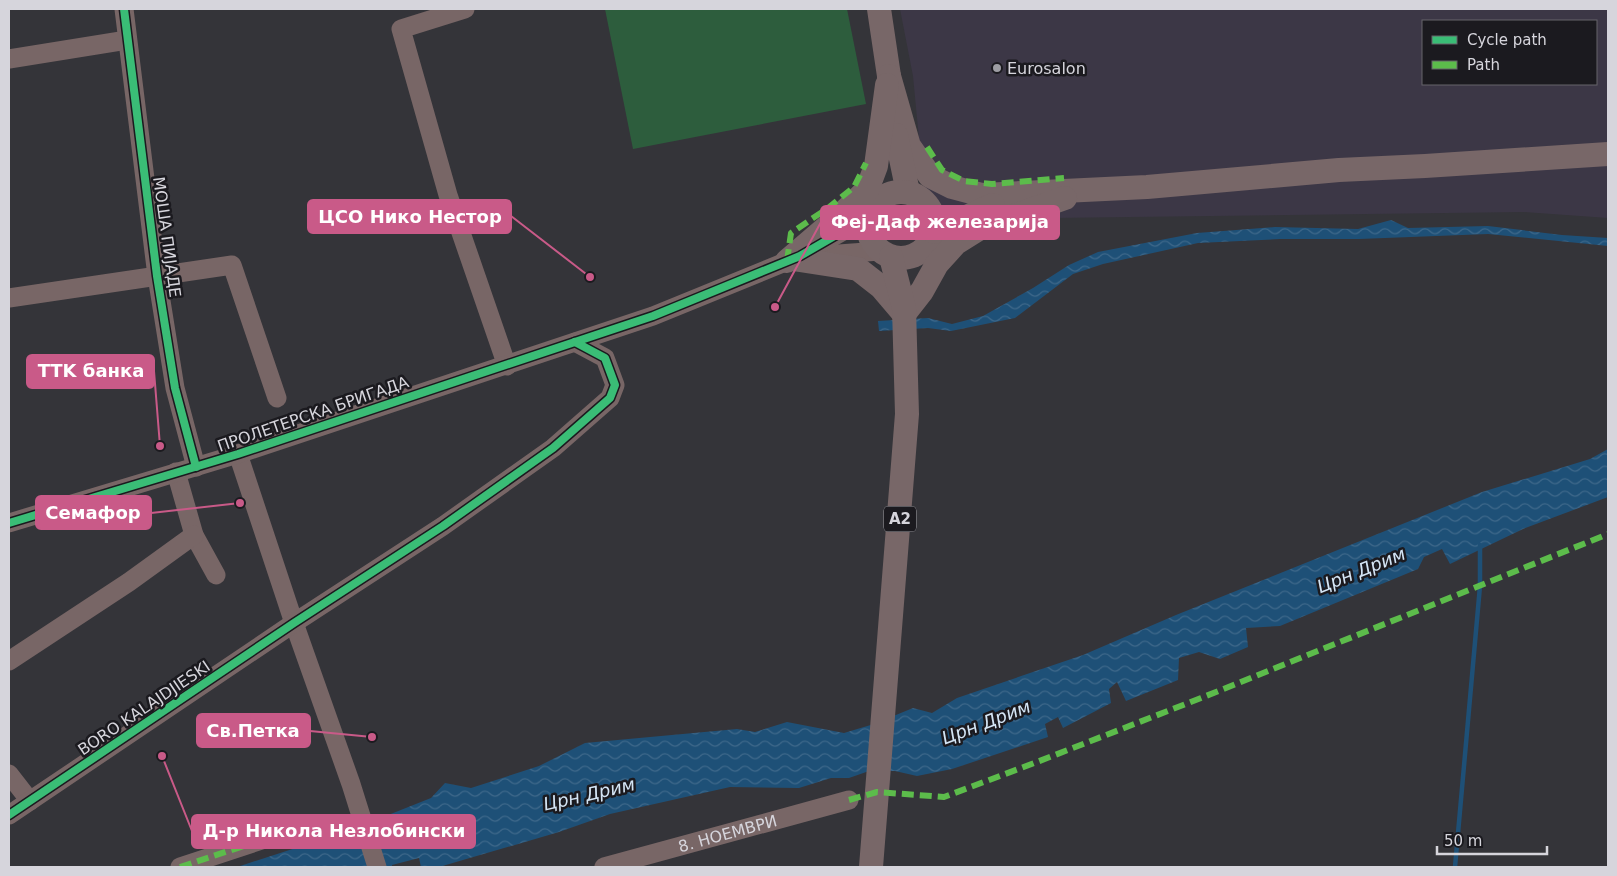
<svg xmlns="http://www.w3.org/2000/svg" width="1617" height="876" viewBox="0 0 1617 876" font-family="'DejaVu Sans',sans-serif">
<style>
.commercial{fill:#3c3746;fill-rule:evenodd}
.green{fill:#2d5d3d}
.water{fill:url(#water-waves)}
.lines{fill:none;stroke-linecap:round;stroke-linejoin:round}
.stream{stroke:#1e5077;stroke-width:4.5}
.minor{stroke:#786666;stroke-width:19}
.major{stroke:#786768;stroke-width:24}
.quiet{stroke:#5cbc4b;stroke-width:6;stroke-dasharray:12 6;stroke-linecap:butt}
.cycleway-casing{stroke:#1b1a1f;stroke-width:11}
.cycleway{stroke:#3abd76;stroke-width:8}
.poi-dot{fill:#9d9da3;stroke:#1b1a1f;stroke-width:2}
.labels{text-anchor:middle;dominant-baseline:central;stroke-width:5;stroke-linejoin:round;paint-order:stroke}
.shield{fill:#1b1a1f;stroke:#9e9da3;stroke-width:1}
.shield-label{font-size:15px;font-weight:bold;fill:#d6d5dc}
.poi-label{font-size:16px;fill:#d6d5dc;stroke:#1b1a1f;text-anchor:start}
.street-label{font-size:16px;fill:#d6d5dc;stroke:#1b1a1f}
.water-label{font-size:18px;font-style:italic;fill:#d4e5f5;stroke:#1b1a1f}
.leader{fill:none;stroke:#c95a88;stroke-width:2}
.callout-dot{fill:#c95a88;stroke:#1b1a1f;stroke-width:2}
.callout{fill:#c95a88;stroke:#c95a88;stroke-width:2}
.callout-label{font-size:18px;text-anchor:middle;font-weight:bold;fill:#fff}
</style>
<defs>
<pattern id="water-waves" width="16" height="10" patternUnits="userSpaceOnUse" patternTransform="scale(1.25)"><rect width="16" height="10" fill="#1e5077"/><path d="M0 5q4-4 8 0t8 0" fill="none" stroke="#3e688a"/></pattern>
</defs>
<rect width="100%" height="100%" fill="#343439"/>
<path class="commercial" d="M 900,9 L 1608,9 L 1608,218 L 1523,212 L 1050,218 L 927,222 L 913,76 ZM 1423,21 L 1596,21 L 1596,84 L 1423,84 Z"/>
<path class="green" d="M 605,9 L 847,9 L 866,104 L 633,149 Z"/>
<g class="water">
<path d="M 1391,220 L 1408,228 L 1488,226 L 1562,235 L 1608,238 L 1608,246 L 1488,234 L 1359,239 L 1280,239 L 1198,243 L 1103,264 L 1073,274 L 1015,318 L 951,331 L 928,328 L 879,331 L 878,321 L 928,318 L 952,324 L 983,316 L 1033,288 L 1069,265 L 1098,252 L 1197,233 L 1275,227 L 1358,229 Z"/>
<path d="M 1608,449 L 1608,497 L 1523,529 L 1450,564 L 1442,549 L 1424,557 L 1418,569 L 1280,626 L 1246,628 L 1248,647 L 1220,659 L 1199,652 L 1179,658 L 1178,680 L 1126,701 L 1117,682 L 1109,689 L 1111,703 L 1063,728 L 1058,717 L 1045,724 L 1048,737 L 952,769 L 917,776 L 895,771 L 869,771 L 849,778 L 831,778 L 799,788 L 730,787 L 610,814 L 559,832 L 439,867 L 421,867 L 419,858 L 392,865 L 392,867 L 237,867 L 348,831 L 431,798 L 445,783 L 471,788 L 539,766 L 585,743 L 737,729 L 755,732 L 787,722 L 844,733 L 874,724 L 913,708 L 932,713 L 957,698 L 1083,655 L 1176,615 L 1482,492 L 1590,459 Z"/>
</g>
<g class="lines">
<path class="stream" d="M 1455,867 L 1480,586 L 1480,545"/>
<g class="minor">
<path d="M 124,9 L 157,276 L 175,388 L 196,467"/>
<path d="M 465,9 L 401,29 L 448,195 L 507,366"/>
<path d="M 9,59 L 127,40"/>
<path d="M 811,256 L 880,251"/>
<path d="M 9,298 L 232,265 L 277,398"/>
<path d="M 238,454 L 294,623 L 351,784 L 377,867"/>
<path d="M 176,472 L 194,535 L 216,575"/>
<path d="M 9,523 L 238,454 L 653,316 L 800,256 L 869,216"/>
<path d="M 9,661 L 129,582 L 194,535"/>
<path d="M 9,774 L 30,801"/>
<path d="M 9,815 L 294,623 L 443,526 L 553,448 L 610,398 L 615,385 L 605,358 L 575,342"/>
<path d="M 180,867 L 277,835"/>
<path id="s1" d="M 604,867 L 849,800"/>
</g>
<g class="major">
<path d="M 879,9 L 889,76 L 889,92"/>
<path d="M 889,76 L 909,146 L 930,176 L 952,187 L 982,195 L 1147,187 L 1339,170 L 1425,166 L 1608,154"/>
<path d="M 896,135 L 908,192"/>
<circle cx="901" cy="225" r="33"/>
<path d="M 934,232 L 993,205"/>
<path d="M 793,259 L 858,269 L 881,287 L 904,314 L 922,291 L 937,264 L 956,243 L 980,228 L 1065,198"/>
<path d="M 787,261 L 842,214 L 867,190 L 876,166 L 887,85"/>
<path d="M 871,867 L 907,414 L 904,308 L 891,257"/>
</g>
<g class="quiet">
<path d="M 927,147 L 942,170 L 964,181 L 992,184 L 1064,178"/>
<path d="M 787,261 L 791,233 L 828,208 L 854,187 L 866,163"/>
<path d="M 849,800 L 877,792 L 944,797 L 1037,762 L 1201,698 L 1608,534"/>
<path d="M 180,867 L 277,835"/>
</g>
<g class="cycleway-casing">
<g id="cycleway">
<path d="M 124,9 L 157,276 L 175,388 L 196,467"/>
<path d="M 9,523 L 238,454 L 653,316 L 800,256 L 869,216"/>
<path d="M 9,815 L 294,623 L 443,526 L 553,448 L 610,398 L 615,385 L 605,358 L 575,342"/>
</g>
</g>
<use href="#cycleway" class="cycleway"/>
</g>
<circle class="poi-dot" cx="997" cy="68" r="5"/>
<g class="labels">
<rect class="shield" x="884" y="506.5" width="32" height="25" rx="4"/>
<g class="shield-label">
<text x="900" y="519">A2</text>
</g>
<g class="poi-label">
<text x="1007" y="68">Eurosalon</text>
</g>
<g class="street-label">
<text transform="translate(167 237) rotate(82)">МОША ПИЈАДЕ</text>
<text transform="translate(313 414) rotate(-19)">ПРОЛЕТЕРСКА БРИГАДА</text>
<text transform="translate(144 708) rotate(-34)">BORO KALAJDJIESKI</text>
<text stroke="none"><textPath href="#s1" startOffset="128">8. НОЕМВРИ</textPath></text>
</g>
<g class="water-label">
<text transform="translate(1361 570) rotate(-22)">Црн Дрим</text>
<text transform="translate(986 722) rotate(-21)">Црн Дрим</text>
<text transform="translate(589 794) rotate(-13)">Црн Дрим</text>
</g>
</g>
<path class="leader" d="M590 277L511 216M775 307L821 222M160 446L154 371M240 503L151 513M372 737L310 731M162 756L192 831"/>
<g class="callout-dot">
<circle cx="590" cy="277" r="5"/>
<circle cx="775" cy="307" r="5"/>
<circle cx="160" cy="446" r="5"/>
<circle cx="240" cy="503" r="5"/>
<circle cx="372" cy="737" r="5"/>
<circle cx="162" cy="756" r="5"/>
</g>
<g class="callout">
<rect x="308" y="200" width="203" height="33" rx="5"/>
<rect x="821" y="206" width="238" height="33" rx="5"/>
<rect x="27" y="355" width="127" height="33" rx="5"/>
<rect x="36" y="496" width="115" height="33" rx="5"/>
<rect x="197" y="714" width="113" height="33" rx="5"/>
<rect x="192" y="815" width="283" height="33" rx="5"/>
</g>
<g class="callout-label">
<text x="410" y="223">ЦСО Нико Нестор</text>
<text x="940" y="228">Феј-Даф железарија</text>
<text x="91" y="377">TTK банка</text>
<text x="93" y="519">Семафор</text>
<text x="253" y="737">Св.Петка</text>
<text x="334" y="837">Д-р Никола Незлобински</text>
</g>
<rect width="1617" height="876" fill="none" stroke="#d6d5dc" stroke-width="20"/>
<rect x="1422" y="20" width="175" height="65" fill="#1b1a1f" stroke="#66656b"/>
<rect x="1432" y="36" width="25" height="8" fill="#3abd76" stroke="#66656b"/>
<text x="1467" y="45" font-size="15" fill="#d6d5dc">Cycle path</text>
<rect x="1432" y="61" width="25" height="8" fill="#5cbc4b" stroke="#66656b"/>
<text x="1467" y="70" font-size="15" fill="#d6d5dc">Path</text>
<path d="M1437 846v8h110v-8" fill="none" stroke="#d6d5dc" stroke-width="2.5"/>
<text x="1444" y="846" font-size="15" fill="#d6d5dc" stroke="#1b1a1f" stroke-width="4" paint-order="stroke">50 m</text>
</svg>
